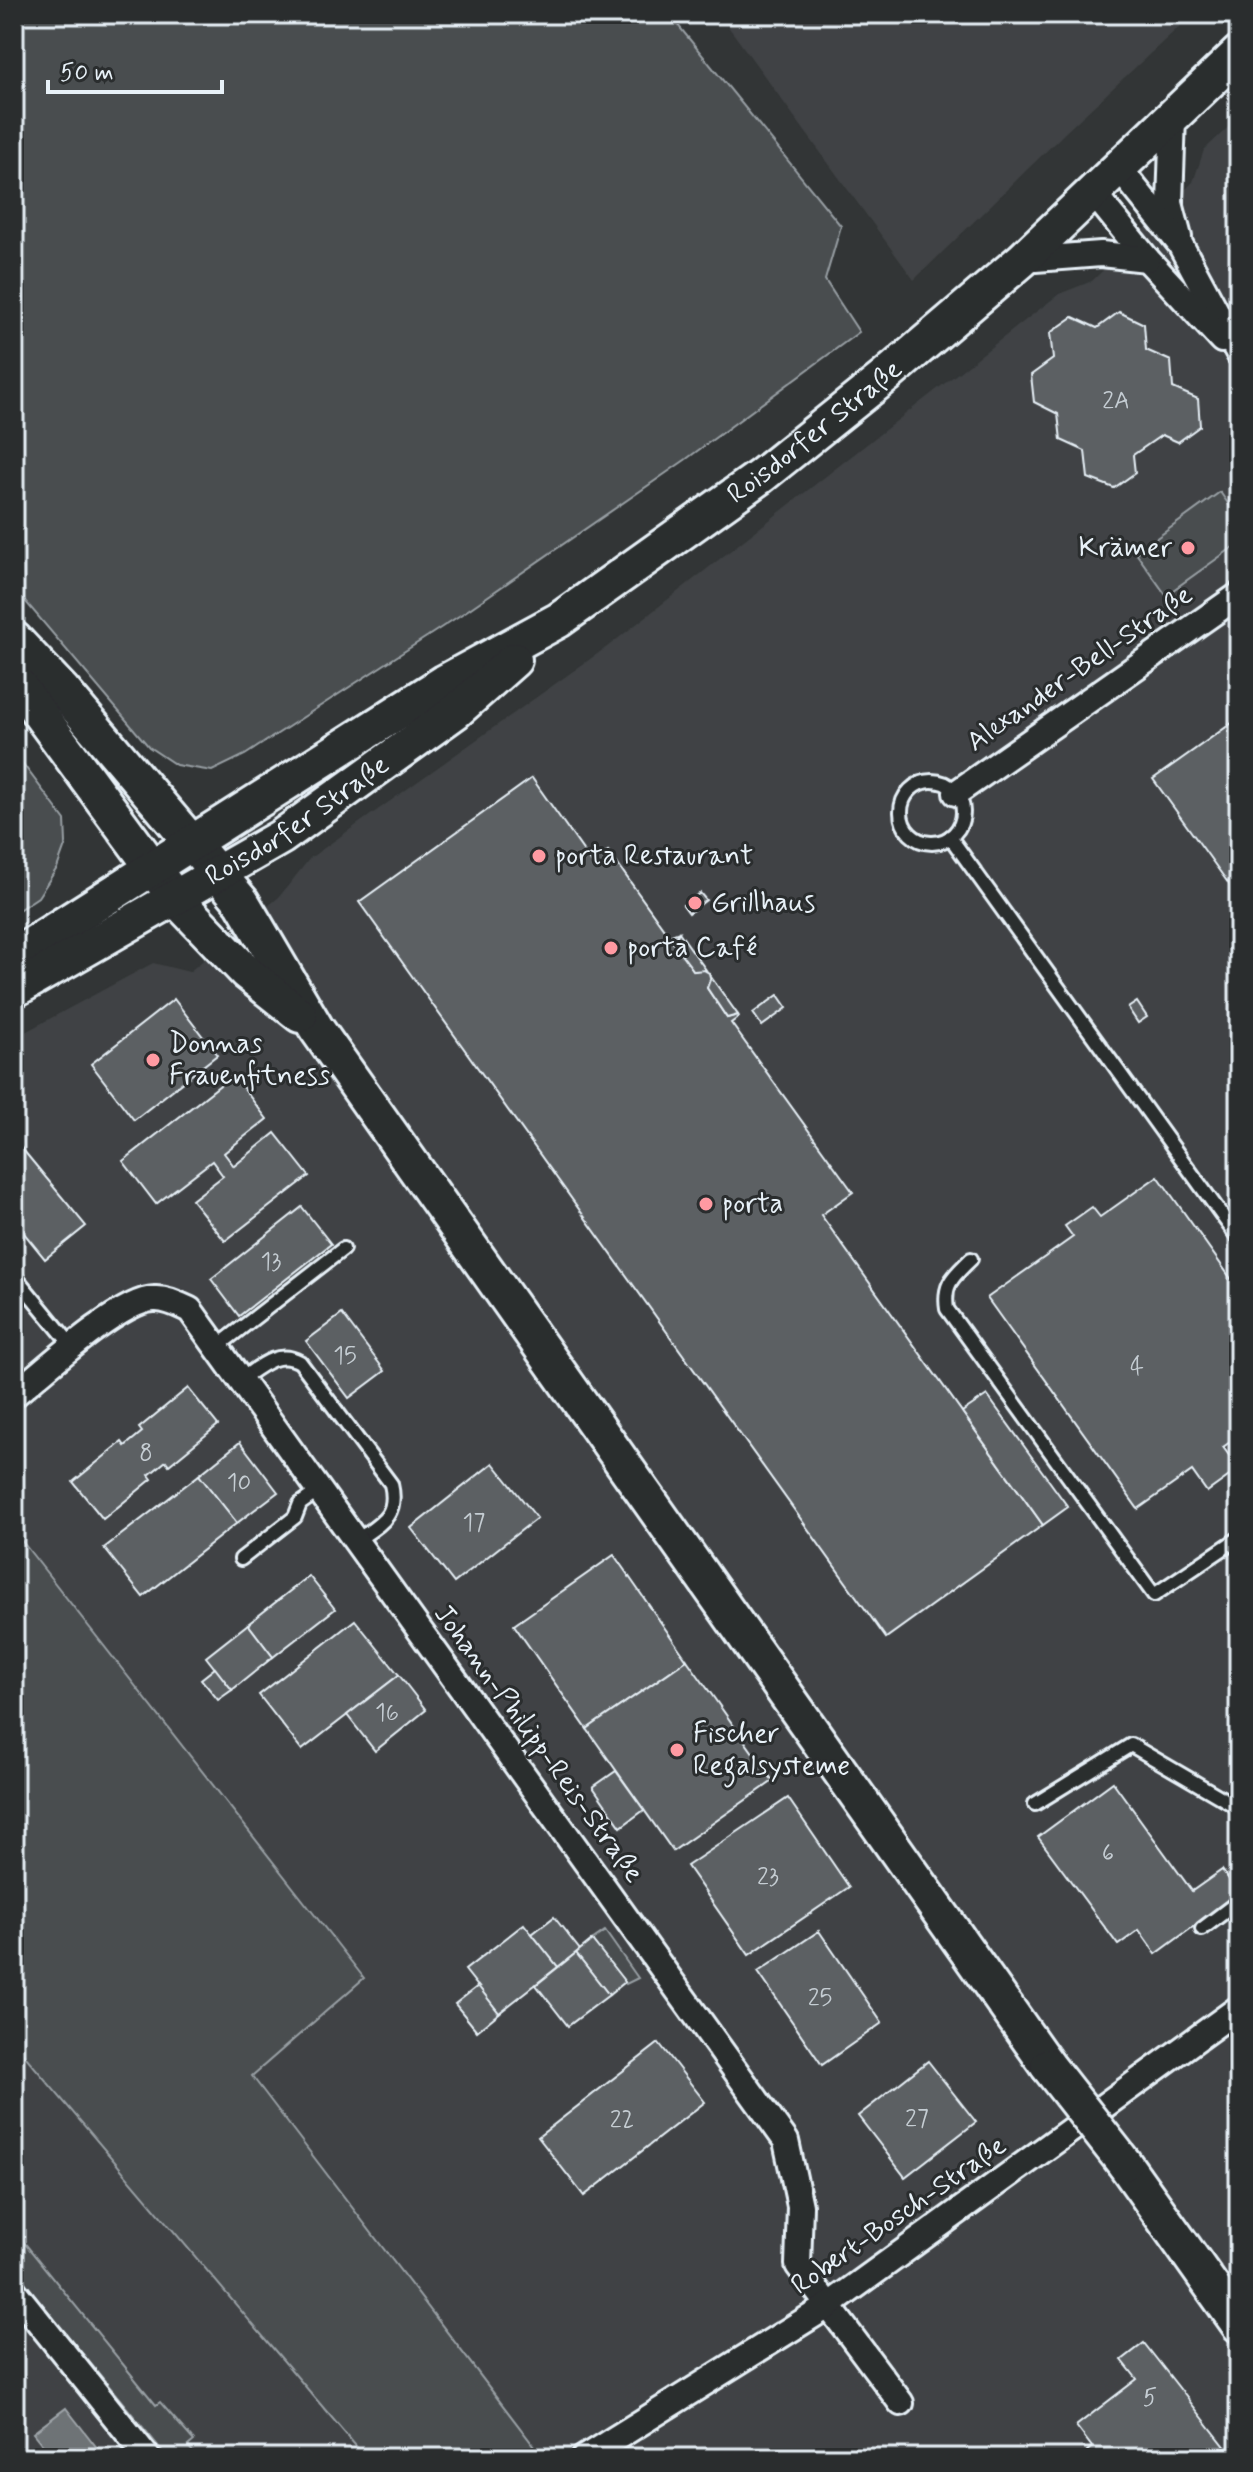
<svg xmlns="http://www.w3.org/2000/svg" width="1253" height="2472" viewBox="0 0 1253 2472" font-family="Mynerve,sans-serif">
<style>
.built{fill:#3f4244}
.green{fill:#494d4f;stroke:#989fa4;stroke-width:2}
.water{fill:#6e7376;stroke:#9fa5aa;stroke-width:2}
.building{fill:#5c6063;stroke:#e8f1f8;stroke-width:2}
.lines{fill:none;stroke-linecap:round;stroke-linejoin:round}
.lane-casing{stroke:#e8f1f8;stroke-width:18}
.street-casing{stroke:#e8f1f8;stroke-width:30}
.secondary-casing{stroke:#e8f1f8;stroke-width:40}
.lane{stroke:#2a2d2e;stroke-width:12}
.street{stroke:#2a2d2e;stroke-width:24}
.secondary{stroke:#2a2d2e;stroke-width:34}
.secondary-bridge-casing{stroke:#e8f1f8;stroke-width:40;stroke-linecap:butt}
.secondary-bridge{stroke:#2a2d2e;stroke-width:34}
.poi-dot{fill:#ff9aa2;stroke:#2a2d2e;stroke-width:3}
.labels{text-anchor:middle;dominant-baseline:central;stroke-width:6;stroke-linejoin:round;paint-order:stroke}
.number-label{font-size:24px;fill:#c5cdd3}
.street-label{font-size:28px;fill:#e8f1f8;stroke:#2a2d2e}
.poi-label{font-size:28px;fill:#e8f1f8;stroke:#2a2d2e;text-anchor:start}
</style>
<rect width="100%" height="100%" fill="#323536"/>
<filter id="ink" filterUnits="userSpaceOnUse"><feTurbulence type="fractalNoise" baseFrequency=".0125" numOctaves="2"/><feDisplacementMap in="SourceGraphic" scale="16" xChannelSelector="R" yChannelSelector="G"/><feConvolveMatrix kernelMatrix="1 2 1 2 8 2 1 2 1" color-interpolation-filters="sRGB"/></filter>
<g filter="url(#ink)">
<g class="built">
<path d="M 719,14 L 1193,14 L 1071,127 L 914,280 Z"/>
<path d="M 1239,117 L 1239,2458 L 543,2458 L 252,2075 L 364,1977 L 14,1531 L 14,1038 L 153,963 L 189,972 L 279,897 L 310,858 L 607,647 L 1059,294 L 1092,281 L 1193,182 L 1204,150 Z"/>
<path d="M 14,2043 L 366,2458 L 14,2458 Z"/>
</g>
<g class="green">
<path d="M 14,14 L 669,14 L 841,226 L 825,280 L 859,332 L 685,460 L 465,612 L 245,755 L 212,771 L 176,765 L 149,747 L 14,588 Z"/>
<path d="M 1220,492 L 1239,519 L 1239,543 L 1166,595 L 1136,553 Z"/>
<path d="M 14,752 L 65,820 L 66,843 L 57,868 L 38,897 L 14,913 Z"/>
<path d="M 14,1531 L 364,1978 L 252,2076 L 543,2458 L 366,2458 L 14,2043 Z"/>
<path d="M 605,1931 L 638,1978 L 626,1984 L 592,1940 Z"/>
<path d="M 14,2230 L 156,2405 L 160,2402 L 194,2441 L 188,2446 L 193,2452 L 186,2458 L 168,2458 L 14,2270 Z"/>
</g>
<path class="water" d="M 66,2408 L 105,2458 L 53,2458 L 33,2433 Z"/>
<g class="building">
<path d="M 1119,312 L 1144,324 L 1146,350 L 1171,361 L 1173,388 L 1198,399 L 1200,426 L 1178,442 L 1162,435 L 1133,455 L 1135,473 L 1114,488 L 1088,478 L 1085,451 L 1061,440 L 1058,414 L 1034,402 L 1031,375 L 1053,359 L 1050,333 L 1073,317 L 1097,328 Z"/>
<path d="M 1239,718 L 1239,898 L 1153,779 Z"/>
<path d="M 532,778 L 592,863 L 608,851 L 669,936 L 679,932 L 673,941 L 694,971 L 702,969 L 709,973 L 711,981 L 707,988 L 727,1018 L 738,1015 L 739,1017 L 731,1023 L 853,1192 L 821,1215 L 1043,1525 L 886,1638 L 359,902 Z"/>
<path d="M 700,893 L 706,900 L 689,913 L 683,905 Z"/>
<path d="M 679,932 L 706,970 L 694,971 L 673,943 Z"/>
<path d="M 711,977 L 738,1015 L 727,1018 L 707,988 Z"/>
<path d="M 778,995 L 787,1008 L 762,1026 L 753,1013 Z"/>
<path d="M 174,999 L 217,1055 L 134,1120 L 91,1064 Z"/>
<path d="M 1137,1002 L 1147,1017 L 1138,1023 L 1128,1008 Z"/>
<path d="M 233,1075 L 267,1119 L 224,1153 L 234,1166 L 275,1133 L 309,1176 L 225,1241 L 192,1200 L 223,1176 L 212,1161 L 156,1204 L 123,1161 Z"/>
<path d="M 14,1139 L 86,1226 L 45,1259 L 14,1221 Z"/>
<path d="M 1158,1176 L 1239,1290 L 1239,1436 L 1223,1447 L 1239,1469 L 1207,1492 L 1192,1471 L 1138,1509 L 987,1298 L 1073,1237 L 1065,1226 L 1092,1207 L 1100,1217 Z"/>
<path d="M 302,1207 L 331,1244 L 239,1316 L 211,1279 Z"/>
<path d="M 342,1314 L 385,1371 L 349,1398 L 306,1341 Z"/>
<path d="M 188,1388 L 218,1425 L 169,1465 L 166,1461 L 149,1475 L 152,1479 L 103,1519 L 73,1482 L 122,1442 L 125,1446 L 142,1432 L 139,1428 Z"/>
<path d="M 987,1395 L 1068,1507 L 1043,1525 L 962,1412 Z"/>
<path d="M 240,1442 L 278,1492 L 237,1523 L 199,1475 Z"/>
<path d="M 493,1463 L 537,1518 L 454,1583 L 411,1528 Z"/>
<path d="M 199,1475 L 237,1523 L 143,1597 L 104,1548 Z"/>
<path d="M 614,1555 L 687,1660 L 587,1729 L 514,1625 Z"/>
<path d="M 309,1576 L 335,1609 L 273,1657 L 248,1624 Z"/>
<path d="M 355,1620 L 399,1675 L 302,1750 L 259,1695 Z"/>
<path d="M 248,1624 L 273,1657 L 232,1690 L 206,1657 Z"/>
<path d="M 687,1660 L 773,1781 L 673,1851 L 587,1729 Z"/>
<path d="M 215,1668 L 232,1690 L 218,1700 L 201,1679 Z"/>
<path d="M 399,1675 L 426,1710 L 375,1751 L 347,1715 Z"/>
<path d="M 616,1771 L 644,1810 L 621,1827 L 593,1787 Z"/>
<path d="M 1113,1782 L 1192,1891 L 1222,1870 L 1239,1893 L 1156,1954 L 1139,1930 L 1118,1945 L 1038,1837 Z"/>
<path d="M 788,1798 L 849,1887 L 749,1955 L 687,1866 Z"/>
<path d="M 554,1917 L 580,1950 L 558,1967 L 532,1934 Z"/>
<path d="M 524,1924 L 558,1967 L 499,2013 L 465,1970 Z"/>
<path d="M 819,1931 L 882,2023 L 822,2065 L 758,1972 Z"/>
<path d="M 592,1940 L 625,1982 L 609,1995 L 576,1953 Z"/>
<path d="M 576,1953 L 609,1995 L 568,2026 L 536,1985 Z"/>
<path d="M 478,1986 L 499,2013 L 477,2031 L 455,2004 Z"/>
<path d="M 659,2043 L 705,2102 L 584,2196 L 538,2137 Z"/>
<path d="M 928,2061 L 976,2122 L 905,2177 L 858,2116 Z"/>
<path d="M 1144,2343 L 1205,2421 L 1234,2458 L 1092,2458 L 1087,2451 L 1092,2447 L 1076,2426 L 1137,2379 L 1122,2360 Z"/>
</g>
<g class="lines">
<g class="lane-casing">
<g id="lane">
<circle cx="932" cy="812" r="31"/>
<path d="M 950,837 L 1239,1239"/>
<path d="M 971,1259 C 954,1276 943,1283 947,1309 L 1154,1595 L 1239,1538"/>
<path d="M 14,1275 L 73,1347"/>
<path d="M 217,1347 L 343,1249"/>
<path d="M 240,1380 C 259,1367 277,1349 300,1362 L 391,1484 C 399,1517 379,1524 356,1541"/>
<path d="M 241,1559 L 295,1517 L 300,1504 L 320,1490"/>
<path d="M 1035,1804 L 1131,1745 L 1239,1808"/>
<path d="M 1202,1929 L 1239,1901"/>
</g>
</g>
<g class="street-casing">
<g id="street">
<path d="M 1173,117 L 1170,203 L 1179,237"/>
<path d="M 1118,167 L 1180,244 L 1239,354"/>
<path d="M 1092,191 L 1147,259 L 1222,340"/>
<path d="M 1022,260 L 1101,254 L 1147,259"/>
<path d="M 956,793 L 1239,595"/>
<path d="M 14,1395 C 43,1371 120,1300 154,1299 C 167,1298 179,1305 190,1310 L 786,2141 L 800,2206 L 798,2265 L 901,2403"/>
<path d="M 14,2291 L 148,2458"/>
<path d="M 584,2458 L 828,2306 L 1239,2008"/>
</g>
</g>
<g class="secondary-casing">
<g id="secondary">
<path d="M 14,639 L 63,691 L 242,902 L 316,1028 L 1048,2066"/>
<path d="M 14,679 L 175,898 L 246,972 L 300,1015"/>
<path id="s1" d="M 14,956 L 445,682 L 559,620 L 761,476 L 886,376 L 1022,260 L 1239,53"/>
<path id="s2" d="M 14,990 L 281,837 L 455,712 L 514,660"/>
<path d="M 1124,2163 L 1239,2325"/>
</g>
</g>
<use href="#lane" class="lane"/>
<use href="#street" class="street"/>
<use href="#secondary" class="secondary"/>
<g class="secondary-bridge-casing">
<path id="secondary-bridge" d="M 1048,2066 L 1124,2163"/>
</g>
<use href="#secondary-bridge" class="secondary-bridge"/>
</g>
</g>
<g class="poi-dot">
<circle cx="1188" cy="548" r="8"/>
<circle cx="539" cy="856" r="8"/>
<circle cx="695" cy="903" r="8"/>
<circle cx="611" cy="948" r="8"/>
<circle cx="153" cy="1060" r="8"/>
<circle cx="706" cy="1204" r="8"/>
<circle cx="677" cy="1750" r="8"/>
</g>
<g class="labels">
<g class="number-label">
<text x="1116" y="401">2A</text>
<text x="271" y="1262">13</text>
<text x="345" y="1356">15</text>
<text x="1137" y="1367">4</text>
<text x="146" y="1453">8</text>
<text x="239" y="1483">10</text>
<text x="474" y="1523">17</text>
<text x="387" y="1713">16</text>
<text x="1108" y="1853">6</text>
<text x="768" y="1877">23</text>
<text x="820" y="1998">25</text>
<text x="917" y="2119">27</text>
<text x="622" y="2120">22</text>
<text x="1150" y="2398">5</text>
</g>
<g class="street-label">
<text stroke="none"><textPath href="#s1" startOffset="958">Roisdorfer Straße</textPath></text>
<text transform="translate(1080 669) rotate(-35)">Alexander-Bell-Straße</text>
<text stroke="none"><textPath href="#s2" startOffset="330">Roisdorfer Straße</textPath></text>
<text transform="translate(538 1744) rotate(54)">Johann-Philipp-Reis-Straße</text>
<text transform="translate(899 2216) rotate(-35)">Robert-Bosch-Straße</text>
</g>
<g class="poi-label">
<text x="1172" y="548" text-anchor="end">Krämer</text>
<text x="555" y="856">porta Restaurant</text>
<text x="711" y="903">Grillhaus</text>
<text x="627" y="948">porta Café</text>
<text x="169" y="1044">Donnas<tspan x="169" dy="32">Frauenfitness</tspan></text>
<text x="722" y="1204">porta</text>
<text x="693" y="1734">Fischer<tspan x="693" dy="32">Regalsysteme</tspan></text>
</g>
</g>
<rect width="1253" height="2472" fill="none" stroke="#2a2d2e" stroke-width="48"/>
<rect x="24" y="24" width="1205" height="2424" fill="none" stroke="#e8f1f8" stroke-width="3" filter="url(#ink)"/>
<path d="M48 80v12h174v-12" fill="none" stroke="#e8f1f8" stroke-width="4"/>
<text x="60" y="80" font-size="24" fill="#e8f1f8" stroke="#2a2d2e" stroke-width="6" paint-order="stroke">50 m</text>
</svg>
